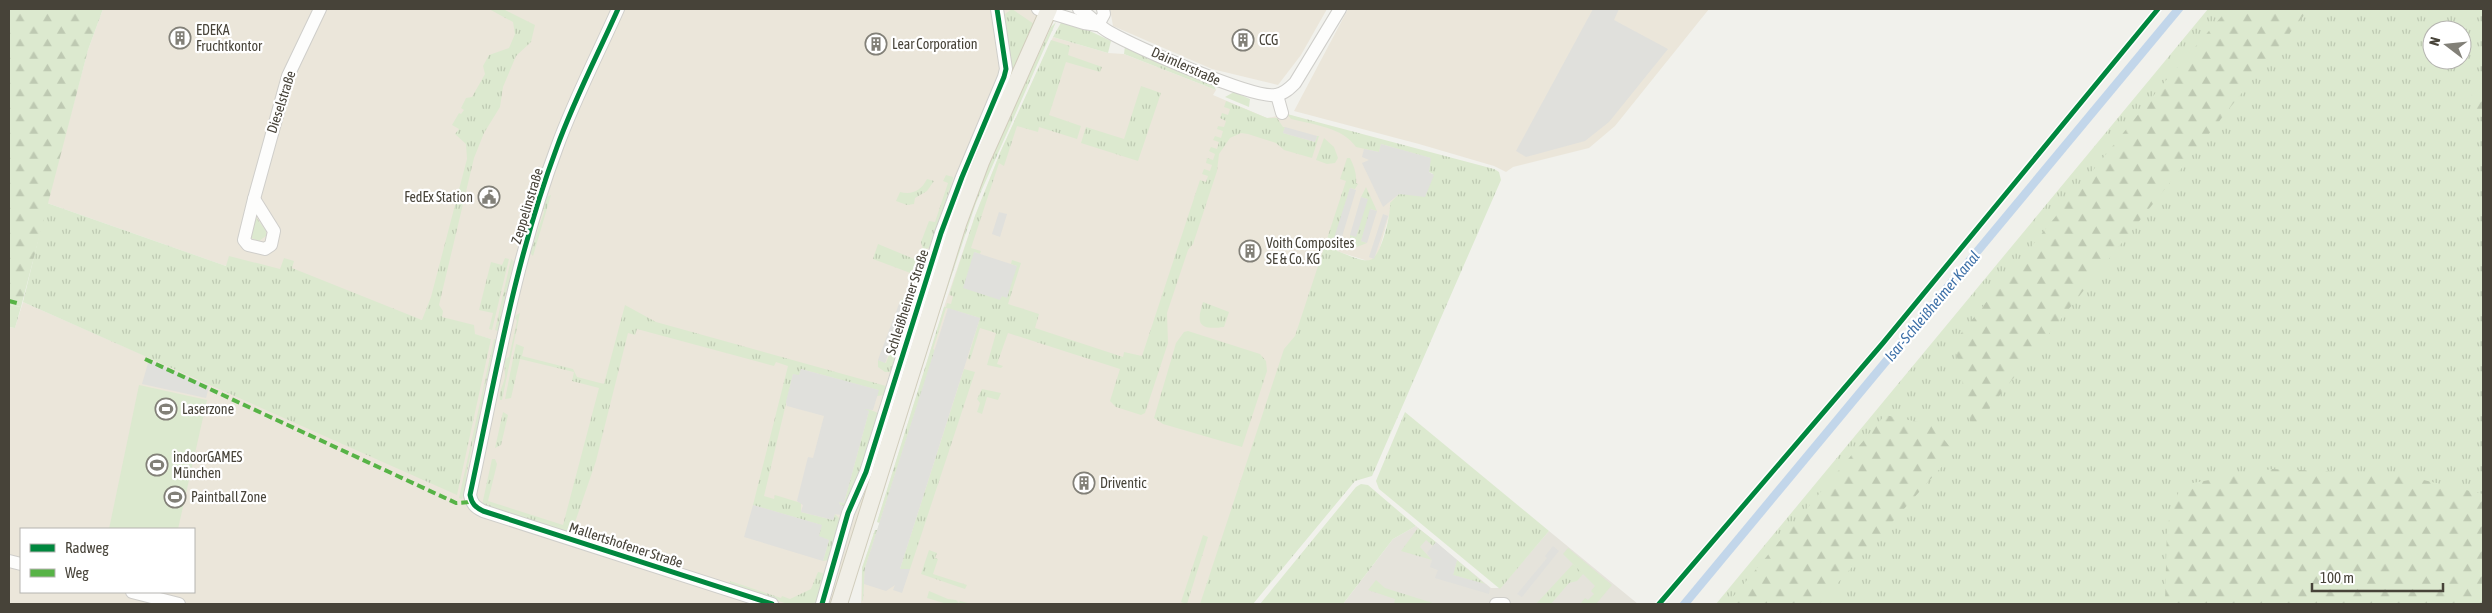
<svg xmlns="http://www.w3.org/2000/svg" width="2492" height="613" viewBox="0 0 2492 613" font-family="'Asap Condensed',sans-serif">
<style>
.residential{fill:#e5e3db}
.commercial{fill:#ebe6da;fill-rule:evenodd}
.grass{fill:url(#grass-tufts);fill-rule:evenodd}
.forest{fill:url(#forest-firs)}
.garden{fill:#dce9cf}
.parking{fill:#e0e0dc}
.water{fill:#c2d6ea}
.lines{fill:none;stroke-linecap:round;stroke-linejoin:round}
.minor-casing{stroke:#cfceca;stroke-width:14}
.major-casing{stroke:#d1cdbc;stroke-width:18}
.minor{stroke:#fdfdfc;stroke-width:12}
.major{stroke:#f0eee6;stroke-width:16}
.quiet{stroke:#57b346;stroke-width:4;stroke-dasharray:8 4;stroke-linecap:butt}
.cycleway-casing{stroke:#fff;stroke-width:8}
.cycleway{stroke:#00873e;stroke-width:5}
.labels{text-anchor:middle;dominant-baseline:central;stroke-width:4.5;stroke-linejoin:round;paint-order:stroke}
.poi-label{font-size:14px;fill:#474339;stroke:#fff;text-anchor:start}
.street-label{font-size:14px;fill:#474339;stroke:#fff}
.water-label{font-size:15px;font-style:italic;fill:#3d70a8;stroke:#fff}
</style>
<defs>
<pattern id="grass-tufts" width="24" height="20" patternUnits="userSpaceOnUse" patternTransform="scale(1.25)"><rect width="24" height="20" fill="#dce9cf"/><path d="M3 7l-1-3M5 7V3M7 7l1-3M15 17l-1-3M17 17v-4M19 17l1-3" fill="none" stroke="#bec9b2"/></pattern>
<pattern id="forest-firs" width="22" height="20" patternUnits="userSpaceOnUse" patternTransform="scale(1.25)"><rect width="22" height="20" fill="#dce9cf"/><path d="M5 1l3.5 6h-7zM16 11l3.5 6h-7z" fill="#bec9b2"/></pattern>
</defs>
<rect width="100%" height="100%" fill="#f1f1ec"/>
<path class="residential" d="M 1416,526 L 1491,588 L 1500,588 L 1549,531 L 1638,604 L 1343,604 L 1393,539 Z"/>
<g class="commercial">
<path d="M 103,9 L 1051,9 L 964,203 L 839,604 L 9,604 L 9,327 L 15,328 L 23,302 L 148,357 L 491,339 L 223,265 L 47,203 L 88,50 ZM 21,529 L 194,529 L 194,592 L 21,592 Z"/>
<path d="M 1110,9 L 1327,9 L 1301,55 L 1278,85 L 1212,69 L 1113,26 Z"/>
<path d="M 1348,9 L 1709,9 L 1615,126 L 1589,148 L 1513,167 L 1506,172 L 1494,166 L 1419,144 L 1294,111 Z"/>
<path d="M 1053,37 L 1108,53 L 1124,54 L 1216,90 L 1213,95 L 1267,118 L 1287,114 L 1431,158 L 1390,212 L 1379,251 L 1374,259 L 1368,261 L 1336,251 L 1253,604 L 861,604 L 862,568 L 875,530 L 878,530 L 880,523 L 877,522 L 944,307 L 975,216 L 1000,153 Z"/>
</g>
<g class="grass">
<path d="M 489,9 L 503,9 L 535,25 L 531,42 L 516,56 L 503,87 L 500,107 L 484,133 L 474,158 L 439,305 L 443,311 L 442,317 L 474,325 L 475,334 L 491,339 L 457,495 L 23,302 L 47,203 L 226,266 L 229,256 L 280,269 L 284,258 L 294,261 L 292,268 L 422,320 L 431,297 L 467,159 L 466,144 L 455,134 L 459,129 L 452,125 L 459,113 L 461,114 L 464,110 L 461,108 L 466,98 L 472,97 L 485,74 L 483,66 L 489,55 L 509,48 L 515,34 L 513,22 Z"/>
<path d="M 1012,9 L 1034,24 L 860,503 L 857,502 L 1007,80 L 1003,19 L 1005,14 Z"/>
<path d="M 2208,9 L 2483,9 L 2483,604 L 1716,604 ZM 2432,30 L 2462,30 L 2462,60 L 2432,60 Z"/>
<path d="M 1062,21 L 1075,24 L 1111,41 L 1108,53 L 1053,37 Z"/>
<path d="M 1056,22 L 976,203 L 936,322 L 977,189 L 1051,27 Z"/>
<path d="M 1051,40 L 1070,46 L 1068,55 L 1102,67 L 1100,72 L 1066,62 L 1049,115 L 1081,126 L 1077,139 L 1039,127 L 1038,132 L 1017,126 L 1004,166 L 999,163 L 971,248 L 981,251 L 980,254 L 974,252 L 1000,299 L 1017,266 L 1011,264 L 1012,260 L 1021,263 L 1008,304 L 1039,314 L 1035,328 L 1123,357 L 1124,352 L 1142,356 L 1200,180 L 1206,182 L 1208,176 L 1202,174 L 1204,169 L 1210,171 L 1212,165 L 1206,163 L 1207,158 L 1213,160 L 1215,154 L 1209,151 L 1211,147 L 1217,149 L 1219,142 L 1213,140 L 1215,136 L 1221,138 L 1223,131 L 1217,129 L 1218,126 L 1224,127 L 1226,121 L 1220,118 L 1222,113 L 1228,115 L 1230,109 L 1224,107 L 1226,101 L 1267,118 L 1277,118 L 1283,127 L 1285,127 L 1283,133 L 1315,142 L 1317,136 L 1319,136 L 1312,158 L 1284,150 L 1276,143 L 1248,134 L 1241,133 L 1230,138 L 1219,154 L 1217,171 L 1193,244 L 1188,250 L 1167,313 L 1168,343 L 1145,413 L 1141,415 L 1116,407 L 1110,401 L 1120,369 L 1008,333 L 997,364 L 1003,366 L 1001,368 L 987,365 L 996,333 L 980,328 L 970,360 L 968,358 L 980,318 L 946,308 L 933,349 L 935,350 L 865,568 L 863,601 L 862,600 L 862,568 L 875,530 L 878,530 L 880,523 L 877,522 L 944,307 L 946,307 L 947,303 L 951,304 L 953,296 L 949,295 L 975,216 L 1000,153 Z"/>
<path d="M 1125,46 L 1213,84 L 1216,90 L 1124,54 Z"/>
<path d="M 1141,86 L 1161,93 L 1138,161 L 1081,143 L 1086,127 L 1124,139 Z"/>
<path d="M 1234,92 L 1250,99 L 1249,107 L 1225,97 Z"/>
<path d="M 1287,114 L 1494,169 L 1499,172 L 1501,180 L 1372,476 L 1355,481 L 1253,604 L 1200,604 L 1284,349 L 1295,336 L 1346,181 L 1340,179 L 1347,158 L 1350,158 C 1354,166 1357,174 1356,183 L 1358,184 L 1355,189 L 1350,188 L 1335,238 L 1341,240 L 1337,251 C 1346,254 1361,262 1370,260 C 1381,258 1391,214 1390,203 L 1399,194 L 1433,174 L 1429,172 L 1430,158 L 1381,144 L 1379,152 L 1356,147 C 1342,127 1314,125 1291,119 Z"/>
<path d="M 1324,138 L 1334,147 L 1338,158 L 1335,163 L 1327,164 L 1316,160 Z"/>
<path d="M 946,175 L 953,177 L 953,179 L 930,248 L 923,249 L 921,242 L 929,221 L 935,222 L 948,183 L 943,181 Z"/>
<path d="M 927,179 L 934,181 L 927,191 L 915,198 L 914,204 L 907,205 L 896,201 L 900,192 C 912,195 921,191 927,179 Z"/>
<path d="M 1366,187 L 1377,211 L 1371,209 L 1361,241 L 1367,243 L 1357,247 L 1350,242 L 1350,235 L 1356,236 L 1367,199 L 1361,197 Z"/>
<path d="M 551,195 L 533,256 L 530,253 L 544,212 L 542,208 L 546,197 Z"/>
<path d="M 256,217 L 266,231 L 266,236 L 259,241 L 251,238 Z"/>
<path d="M 878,244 L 919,261 L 921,266 L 919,271 L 913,274 L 873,259 Z"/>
<path d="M 505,258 L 509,259 L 492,330 L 489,329 L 493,313 L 479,310 L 491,262 L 502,265 Z"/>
<path d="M 511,259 L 516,263 L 510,276 L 512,279 L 511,286 L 507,289 L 502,310 L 505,314 L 501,329 L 498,331 L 495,330 Z"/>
<path d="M 906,294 L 910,295 L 915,301 L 891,372 L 885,372 L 878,367 L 878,360 L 886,363 L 906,307 L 899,304 Z"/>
<path d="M 1203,302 L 1229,312 L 1224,327 C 1201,330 1195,326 1203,302 Z"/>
<path d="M 9,305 L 21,307 L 15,328 L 9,327 Z"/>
<path d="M 625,305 L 656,322 L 886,386 L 885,395 L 877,396 L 878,390 L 801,369 L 799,376 L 793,374 L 764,496 L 774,499 L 775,495 L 801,503 L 801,512 L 833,520 L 835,514 L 840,519 L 829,560 L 823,561 L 829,540 L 818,537 L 821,525 L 753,505 L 788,366 L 776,362 L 774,366 L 637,329 L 635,335 L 628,333 L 596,461 L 571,534 L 482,505 L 492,459 L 495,459 L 497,464 L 488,501 L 563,525 L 599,388 L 572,381 L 574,372 L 520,359 L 511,398 L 505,399 L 516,344 L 524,347 L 522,356 L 573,369 L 577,377 L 604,384 Z"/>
<path d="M 520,313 L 502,400 L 500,400 C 498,393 504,384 505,376 C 505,370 504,365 505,359 L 509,357 L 517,321 L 515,318 L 516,315 Z"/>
<path d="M 1188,331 L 1260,354 L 1266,361 L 1267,371 L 1242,447 L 1163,424 L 1154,418 L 1176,343 L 1184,332 Z"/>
<path d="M 494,339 L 497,340 L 492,370 L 489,371 L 483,394 L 486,398 L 483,409 L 480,412 L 477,440 L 473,442 L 466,476 L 468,480 L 462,499 L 459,498 Z"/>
<path d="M 964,369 L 975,372 L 910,569 L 900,569 Z"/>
<path d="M 982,389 L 1001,393 L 998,400 L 987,397 L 982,414 L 977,412 L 980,403 L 977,399 Z"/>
<path d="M 866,408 L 878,413 L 854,491 L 844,506 L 840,505 L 839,502 L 844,503 L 869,411 L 864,410 Z"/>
<path d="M 503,412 L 508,415 L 501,445 L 495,448 Z"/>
<path d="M 1405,412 L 1549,531 L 1500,589 L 1379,489 L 1376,481 L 1378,476 Z"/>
<path d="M 1361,484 L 1368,485 L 1416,526 L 1393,539 L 1343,604 L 1260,604 L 1356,487 Z"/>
<path d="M 1418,528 L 1436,542 L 1433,546 L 1426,540 L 1420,547 L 1432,560 L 1401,551 Z"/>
<path d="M 1203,535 L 1208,537 L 1187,604 L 1181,602 Z"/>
<path d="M 929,550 L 937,553 L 935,558 L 938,559 L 933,574 L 967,585 L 965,589 L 921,574 Z"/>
<path d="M 1457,560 L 1485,584 L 1453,575 Z"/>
<path d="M 1573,564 L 1584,573 L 1577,581 L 1569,583 L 1551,604 L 1536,604 Z"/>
<path d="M 818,572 L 823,573 L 824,577 L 817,601 L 813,604 L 788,604 L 730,586 L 730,581 L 781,598 L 782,596 L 790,599 L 811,589 Z"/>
<path d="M 1376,580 L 1385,588 L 1436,604 L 1394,604 L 1395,599 L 1368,590 Z"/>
<path d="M 929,591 L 948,599 L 956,600 L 959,603 L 960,601 L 968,603 L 947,604 L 927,598 Z"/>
</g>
<g class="forest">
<path d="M 9,9 L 103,9 L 88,50 L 21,307 L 9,305 Z"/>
<path d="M 2228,9 L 2309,9 L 1972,430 L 1954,342 L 2162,85 Z"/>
<path d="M 2483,83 L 2483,117 L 2477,116 L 2471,92 Z"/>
<path d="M 1885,415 L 1932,425 L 1951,448 L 1945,463 L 1819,604 L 1727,604 Z"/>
<path d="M 2272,469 L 2398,474 L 2483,494 L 2483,604 L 2165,604 L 2167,526 L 2181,485 Z"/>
</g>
<g class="garden">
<path d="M 139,385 L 207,400 L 178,529 L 109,529 Z"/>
<path d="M 1568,548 L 1612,585 L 1596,604 L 1581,603 L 1585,598 L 1588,600 L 1594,594 L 1591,591 L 1595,586 L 1563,554 Z"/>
</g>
<g class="parking">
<path d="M 1593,9 L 1619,9 L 1614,20 L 1668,49 L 1609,122 L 1585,141 L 1526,157 L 1516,151 Z"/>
<path d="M 1285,127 L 1317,136 L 1315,142 L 1283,133 Z"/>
<path d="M 1381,144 L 1431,158 L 1429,172 L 1434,175 L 1425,197 L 1399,194 L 1383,207 L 1362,163 L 1369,160 L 1362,157 L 1364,149 L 1379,152 Z"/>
<path d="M 1350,188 L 1356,190 L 1341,240 L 1334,238 Z"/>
<path d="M 1361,197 L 1368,199 L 1356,237 L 1350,235 Z"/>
<path d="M 1370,209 L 1377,211 L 1367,243 L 1361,241 Z"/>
<path d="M 999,212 L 1007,214 L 1000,237 L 992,234 Z"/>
<path d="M 1383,214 L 1388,216 L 1374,259 L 1369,257 Z"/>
<path d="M 974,252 L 1017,266 L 1007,298 L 1002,296 L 1000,300 L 963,288 Z"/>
<path d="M 899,304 L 906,306 L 885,363 L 878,360 Z"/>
<path d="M 948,308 L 980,318 L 900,569 L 910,569 L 902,593 L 893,590 L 895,585 L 886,591 L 864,584 L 865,568 Z"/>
<path d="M 149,360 L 209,386 L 206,398 L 142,384 Z"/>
<path d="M 801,369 L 879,390 L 873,410 L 864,409 L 869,411 L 844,503 L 839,502 L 840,505 L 844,506 L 841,515 L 835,514 L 833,520 L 801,512 L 803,505 L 797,501 L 808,457 L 813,458 L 824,416 L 787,406 L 786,402 L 793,374 L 799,375 Z"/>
<path d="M 753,505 L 822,525 L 819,536 L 829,540 L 823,561 L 744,537 Z"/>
<path d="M 1436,542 L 1457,560 L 1453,575 L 1485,584 L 1490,588 L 1489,594 L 1435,578 L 1438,570 L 1430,567 L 1432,560 L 1427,553 Z"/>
<path d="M 1553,546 L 1559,551 L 1522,597 L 1517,594 L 1547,558 L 1545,556 Z"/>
</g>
<path class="water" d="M 2173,9 L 2184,9 L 1690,604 L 1679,604 Z"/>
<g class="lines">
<g class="minor-casing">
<g id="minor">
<path d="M 618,9 C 598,54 574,100 557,147 C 515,259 495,379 470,495 C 472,504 475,507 483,511 L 772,604"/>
<path d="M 1038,9 L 1084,23 L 1098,25"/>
<path d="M 1079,9 C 1090,15 1098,26 1109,32 C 1134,46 1252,99 1276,95 C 1284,94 1290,88 1295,83 L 1340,9"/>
<path d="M 1098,25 L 1104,14 L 1103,9"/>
<path d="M 1277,95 L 1282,113"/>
<path d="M 254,199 L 288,76 L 320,9"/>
<path d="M 254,199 L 274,231 L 271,245 L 265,249 L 248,245 L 244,240 Z"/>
<path d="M 9,561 L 21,564"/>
<path d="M 132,592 L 179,604"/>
<path d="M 822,604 L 848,513 L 866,472 L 941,233 L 962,177 L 1004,77 L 1006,69 L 997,9"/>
<path d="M 1496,604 L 1504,604"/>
</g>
</g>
<g class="major-casing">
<path id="major" d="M 839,604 L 958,224 L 981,162 L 1049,9"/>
</g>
<use href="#minor" class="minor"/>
<use href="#major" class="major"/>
<g class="quiet">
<path d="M 9,301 L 17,303"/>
<path d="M 145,359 L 456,503 L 471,502"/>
</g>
<g class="cycleway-casing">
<g id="cycleway">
<path d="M 618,9 C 598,54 574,100 557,147 C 515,259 495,379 470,495 C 472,504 475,507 483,511 L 772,604"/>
<path d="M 822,604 L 848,513 L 866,472 L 941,233 L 962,177 L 1004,77 L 1006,69 L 997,9"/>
<path d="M 1659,604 L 1883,343 L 2158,9"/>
</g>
</g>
<use href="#cycleway" class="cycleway"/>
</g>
<defs>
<g id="building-ring" transform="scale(1.125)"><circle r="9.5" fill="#fff" stroke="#828078" stroke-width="1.5"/><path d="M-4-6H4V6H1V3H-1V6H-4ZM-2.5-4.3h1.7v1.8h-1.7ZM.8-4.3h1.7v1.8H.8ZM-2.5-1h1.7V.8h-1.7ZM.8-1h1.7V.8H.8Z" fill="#828078"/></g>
<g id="civic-ring" transform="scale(1.125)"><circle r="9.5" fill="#fff" stroke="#828078" stroke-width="1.5"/><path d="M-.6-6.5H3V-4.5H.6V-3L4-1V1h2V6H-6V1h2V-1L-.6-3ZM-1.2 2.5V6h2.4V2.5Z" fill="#828078"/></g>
<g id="stadium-ring" transform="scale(1.125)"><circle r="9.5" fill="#fff" stroke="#828078" stroke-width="1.5"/><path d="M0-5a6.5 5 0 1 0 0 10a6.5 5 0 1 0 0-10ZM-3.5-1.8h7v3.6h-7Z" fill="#828078"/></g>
</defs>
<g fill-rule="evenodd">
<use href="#building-ring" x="180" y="38"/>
<use href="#building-ring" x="1243" y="40"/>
<use href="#building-ring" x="876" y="44"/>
<use href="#civic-ring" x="489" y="197"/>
<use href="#building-ring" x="1250" y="251"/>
<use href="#stadium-ring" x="166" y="409"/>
<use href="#stadium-ring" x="157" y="465"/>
<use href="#building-ring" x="1084" y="483"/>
<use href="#stadium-ring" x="175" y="497"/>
</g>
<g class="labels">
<g class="poi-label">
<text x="196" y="30">EDEKA<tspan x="196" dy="16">Fruchtkontor</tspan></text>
<text x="1259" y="40">CCG</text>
<text x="892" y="44">Lear Corporation</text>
<text x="473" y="197" text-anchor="end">FedEx Station</text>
<text x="1266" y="243">Voith Composites<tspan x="1266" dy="16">SE &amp; Co. KG</tspan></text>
<text x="182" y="409">Laserzone</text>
<text x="173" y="457">indoorGAMES<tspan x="173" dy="16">München</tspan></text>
<text x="1100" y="483">Driventic</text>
<text x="191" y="497">Paintball Zone</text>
</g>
<g class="street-label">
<text transform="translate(1186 66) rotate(24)">Daimlerstraße</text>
<text transform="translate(281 102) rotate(-72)">Dieselstraße</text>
<text transform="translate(527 206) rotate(-73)">Zeppelinstraße</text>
<text transform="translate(907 302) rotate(-72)">Schleißheimer Straße</text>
<text transform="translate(626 545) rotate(18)">Mallertshofener Straße</text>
</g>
<g class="water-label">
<text transform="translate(1932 306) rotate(-50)">Isar-Schleißheimer Kanal</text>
</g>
</g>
<rect width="2492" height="613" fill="none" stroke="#474339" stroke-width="20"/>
<rect x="20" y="528" width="175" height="65" fill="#ffffff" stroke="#b5b4b0"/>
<rect x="30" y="544" width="25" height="8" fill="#00873e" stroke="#b5b4b0"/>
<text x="65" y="553" font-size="15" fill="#474339">Radweg</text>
<rect x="30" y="569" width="25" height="8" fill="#57b346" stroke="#b5b4b0"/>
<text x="65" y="578" font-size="15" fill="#474339">Weg</text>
<g transform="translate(2447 45) rotate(286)"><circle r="24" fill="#ffffff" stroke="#b5b4b0"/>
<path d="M0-4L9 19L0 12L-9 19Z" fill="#828078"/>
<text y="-8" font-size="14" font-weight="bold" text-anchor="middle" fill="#474339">N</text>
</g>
<path d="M2312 583v8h131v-8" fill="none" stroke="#474339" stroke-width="2.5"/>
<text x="2320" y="583" font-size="15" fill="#474339" stroke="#ffffff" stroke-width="4" paint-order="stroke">100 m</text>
</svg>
